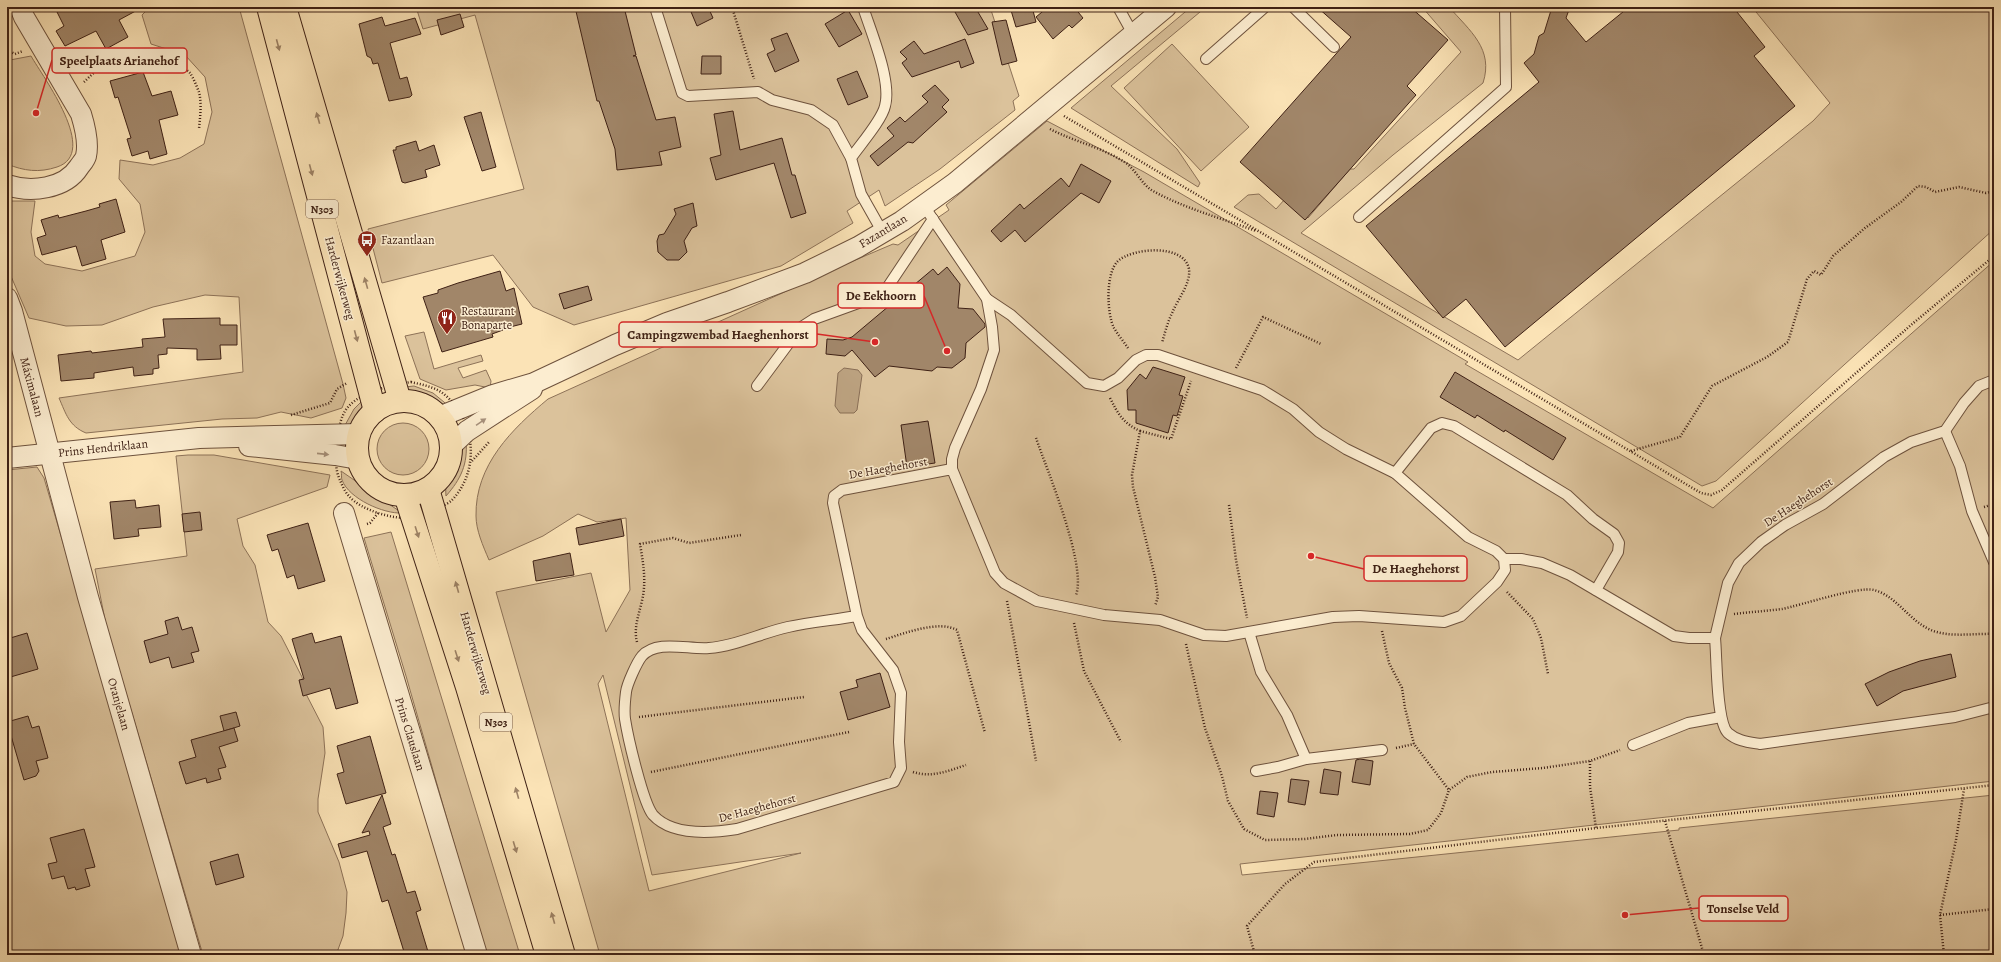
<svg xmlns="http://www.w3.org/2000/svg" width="2001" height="962" viewBox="0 0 2001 962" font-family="Alegreya,serif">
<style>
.green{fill:#dbc29b;stroke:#8d7258;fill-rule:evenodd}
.water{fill:#bba17f;stroke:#896e55}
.building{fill:#a18669;stroke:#3f2115}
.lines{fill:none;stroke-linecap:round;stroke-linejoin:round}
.lane-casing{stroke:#6e523d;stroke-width:12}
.street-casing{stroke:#6e523d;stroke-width:22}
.primary-casing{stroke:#3f2115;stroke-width:24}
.path{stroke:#3f2115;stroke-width:2.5;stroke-dasharray:1 2;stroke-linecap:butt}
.lane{stroke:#fcedd0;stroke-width:10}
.street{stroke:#fcedd0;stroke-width:20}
.primary{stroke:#fbe3b6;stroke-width:22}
.oneway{fill:#9d8266}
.oneway2{fill:#a7917c}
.labels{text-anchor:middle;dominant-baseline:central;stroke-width:3;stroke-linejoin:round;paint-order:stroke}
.shield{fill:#fcedd0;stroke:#785e4d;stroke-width:1}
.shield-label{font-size:11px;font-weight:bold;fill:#3f2115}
.street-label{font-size:12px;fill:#3f2115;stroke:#fcedd0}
.poi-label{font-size:12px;fill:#3f2115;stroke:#fcedd0;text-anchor:start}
.leader{fill:none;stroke:#d62828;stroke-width:1.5}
.callout-dot{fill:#d62828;stroke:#fcedd0;stroke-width:1.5}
.callout{fill:#fcedd0;stroke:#d62828;stroke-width:1.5}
.callout-label{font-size:13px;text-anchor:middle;font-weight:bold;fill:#3f2115}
</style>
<rect width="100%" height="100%" fill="#fbe3b6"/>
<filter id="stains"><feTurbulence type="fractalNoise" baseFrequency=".005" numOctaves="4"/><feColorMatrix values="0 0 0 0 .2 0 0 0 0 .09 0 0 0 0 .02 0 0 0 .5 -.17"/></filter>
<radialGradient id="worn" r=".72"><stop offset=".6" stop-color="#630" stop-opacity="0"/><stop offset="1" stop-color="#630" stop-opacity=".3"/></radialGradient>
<g class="green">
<path d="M 150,7 L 239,7 L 343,384 L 346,398 L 342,408 L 311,418 L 281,412 L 257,418 L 222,419 L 86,433 C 69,426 66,414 59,398 L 243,372 L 239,297 L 205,295 L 153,307 L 102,325 L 66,326 L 29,318 L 7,267 L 7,201 L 35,201 L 31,232 L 35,256 L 45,264 L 82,271 L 135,256 L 145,232 L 140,204 L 119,179 L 120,160 L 153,165 L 180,158 L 204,144 L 212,112 L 205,77 L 185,55 L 151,44 L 142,15 Z"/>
<path d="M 416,7 L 990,7 L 1019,96 L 1013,101 L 1015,110 L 940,169 L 885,206 L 879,190 L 847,211 L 853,223 L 781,266 L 574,325 L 533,307 L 493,255 L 382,283 L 368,229 L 524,189 L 475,15 L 423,29 Z"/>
<path d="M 1191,7 L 1206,7 L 1111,86 L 1177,149 L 1200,183 L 1198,187 L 1071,108 Z"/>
<path d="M 1422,7 L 1449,7 C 1470,31 1494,49 1483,83 L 1393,155 L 1301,233 L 1518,360 L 1813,121 L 1830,103 L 1752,7 L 1994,7 L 1994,229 L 1716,481 L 1702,486 L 1234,207 L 1248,195 L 1259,194 L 1276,209 L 1285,199 L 1308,218 L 1350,169 L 1354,169 L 1461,52 Z"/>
<path d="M 1172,44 L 1249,127 L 1201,171 L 1124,88 Z"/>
<path d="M 31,56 C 43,77 100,153 57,167 C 39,173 24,171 7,164 L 7,59 L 10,60 Z"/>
<path d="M 1047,121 L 1144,172 L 1468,362 L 1465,364 L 1713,508 L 1994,261 L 1994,781 L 1240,864 L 1242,875 L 1679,830 L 1679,828 L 1994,795 L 1994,955 L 600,955 L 496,592 L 591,573 L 606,632 L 630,590 L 626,518 L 597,522 L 578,514 L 543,536 L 489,560 C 483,546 476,530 476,516 C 475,465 512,429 548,399 L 853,261 L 893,244 L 898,245 L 949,210 L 946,205 ZM 603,675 L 652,875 L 801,853 L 649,891 L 598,684 Z"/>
<path d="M 424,332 L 434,369 L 481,355 L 483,361 L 458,368 L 463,378 L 486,370 L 491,381 L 490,388 L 475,385 L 446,390 L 420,379 L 405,336 Z"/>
<path d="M 414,386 L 433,393 L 450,407 C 433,411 415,399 405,387 Z"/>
<path d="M 362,401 L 363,413 L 361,419 L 344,427 L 354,409 Z"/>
<circle cx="403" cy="449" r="26"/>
<path d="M 466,441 C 468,464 461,479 446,496 C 444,475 453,456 466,441 Z"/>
<path d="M 188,455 L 214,455 L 330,475 L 327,487 L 237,519 L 243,546 L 255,565 L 268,622 L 281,636 L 302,677 L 305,692 L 323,727 L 325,753 L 318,799 L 318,812 L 339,862 L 347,892 L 346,913 L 343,936 L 336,955 L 203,955 L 106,625 L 95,569 L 187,556 L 176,456 Z"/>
<path d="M 37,467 L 44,478 L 184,955 L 48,955 L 48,952 L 27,955 L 7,955 L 7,470 Z"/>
<path d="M 341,471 L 402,513 C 384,514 349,499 342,480 C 341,478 342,474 341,471 Z"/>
<path d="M 391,532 L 520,955 L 486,955 L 406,676 L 364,538 Z"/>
</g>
<path class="water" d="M 844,368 L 858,370 L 862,375 L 857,410 L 854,413 L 840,413 L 835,406 L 838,373 Z"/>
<g class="building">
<path d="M 67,7 L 143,7 L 119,20 L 128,37 L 106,49 L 96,31 L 65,46 L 56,31 L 64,26 L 57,12 Z"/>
<path d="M 575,7 L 624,7 L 636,55 L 633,56 L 636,56 L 656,120 L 675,117 L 681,147 L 659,152 L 662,165 L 617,170 L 615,149 L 599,101 L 597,101 Z"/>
<path d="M 689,7 L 708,7 L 713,18 L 697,26 Z"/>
<path d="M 962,7 L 975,7 L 988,29 L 968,35 L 955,12 Z"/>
<path d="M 1010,7 L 1032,7 L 1036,22 L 1016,27 Z"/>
<path d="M 1048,7 L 1074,7 L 1083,18 L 1072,28 L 1069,25 L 1053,39 L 1036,17 Z"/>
<path d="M 1317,7 L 1410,7 L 1448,40 L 1407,86 L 1416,95 L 1305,220 L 1240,162 L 1351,37 Z"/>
<path d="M 1552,7 L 1570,7 L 1566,18 L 1586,42 L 1629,7 L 1733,7 L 1765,47 L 1754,56 L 1795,106 L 1505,347 L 1466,299 L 1443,318 L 1366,226 L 1539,82 L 1524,63 L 1534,54 L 1539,36 L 1544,33 Z"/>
<path d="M 848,10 L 862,34 L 839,47 L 825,24 Z"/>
<path d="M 460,14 L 464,27 L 441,35 L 437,20 Z"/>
<path d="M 382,17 L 385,26 L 415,18 L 421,34 L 390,43 L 400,79 L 407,77 L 412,95 L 410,97 L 389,101 L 378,63 L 373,64 L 371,58 L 367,56 L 359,24 Z"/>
<path d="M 1006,20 L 1017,61 L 1002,65 L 992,22 Z"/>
<path d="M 787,33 L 799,61 L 775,72 L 767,54 L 775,50 L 771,39 Z"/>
<path d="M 965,39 L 974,63 L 961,68 L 959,61 L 912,77 L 902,63 L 907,59 L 900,52 L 914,41 L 924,54 Z"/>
<path d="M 702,56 L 721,56 L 721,74 L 701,74 Z"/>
<path d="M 857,71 L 868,97 L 848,105 L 837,79 Z"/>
<path d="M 143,72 L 152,96 L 171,91 L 178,115 L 159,120 L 167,154 L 150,159 L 148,151 L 132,156 L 127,139 L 131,138 L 118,97 L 115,98 L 110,81 Z"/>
<path d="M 935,85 L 949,100 L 942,107 L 947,112 L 913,143 L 908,142 L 878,166 L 870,156 L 894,136 L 887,128 L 900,117 L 905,122 L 928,102 L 922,96 Z"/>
<path d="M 733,111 L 740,150 L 782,138 L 792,175 L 795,175 L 806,213 L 791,218 L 774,163 L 716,180 L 710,158 L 721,155 L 714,114 Z"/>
<path d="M 481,112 L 496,167 L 482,171 L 464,117 Z"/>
<path d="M 416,141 L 419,151 L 434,145 L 440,165 L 425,170 L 427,177 L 405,183 L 402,182 L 393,150 L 396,150 L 396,147 Z"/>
<path d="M 1081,164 L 1111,181 L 1099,203 L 1081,193 L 1025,242 L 1015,230 L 1001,242 L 991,231 L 1020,204 L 1024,209 L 1061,178 L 1069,187 Z"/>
<path d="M 116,199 L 125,232 L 101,240 L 106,259 L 82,266 L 76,246 L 42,255 L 37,238 L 46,235 L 41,220 L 58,215 L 59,218 L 86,211 L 100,207 L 99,204 Z"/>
<path d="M 693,203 L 697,226 L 692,228 L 684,241 L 687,252 L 679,260 L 667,260 L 658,252 L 657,241 L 659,235 L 664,234 L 676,214 L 674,209 Z"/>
<path d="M 947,267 L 960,284 L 958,308 L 973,309 L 985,324 L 985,327 L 966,343 L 965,358 L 952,368 L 937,367 L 932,371 L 889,366 L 875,377 L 852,350 L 845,356 L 826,354 L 827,339 L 843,340 L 852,337 L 933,269 L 938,275 Z"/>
<path d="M 500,271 L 506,291 L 514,288 L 522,324 L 502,329 L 503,330 L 492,334 L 493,337 L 442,352 L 423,297 L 438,293 L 438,290 L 458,283 Z"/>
<path d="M 588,286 L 592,300 L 564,309 L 559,294 Z"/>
<path d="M 220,318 L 220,325 L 237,325 L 237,345 L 220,345 L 221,359 L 197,360 L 197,349 L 167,348 L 167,354 L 158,355 L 159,368 L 153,369 L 153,374 L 134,376 L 133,367 L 94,373 L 94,378 L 61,381 L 58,355 L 91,351 L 92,353 L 143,347 L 142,339 L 165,337 L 163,319 Z"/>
<path d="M 1153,367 L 1185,377 L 1179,395 L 1183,396 L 1177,416 L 1173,415 L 1168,433 L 1136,423 L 1136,410 L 1128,410 L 1127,390 L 1140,374 L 1146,379 Z"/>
<path d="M 1455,372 L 1566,438 L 1553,460 L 1505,430 L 1504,432 L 1477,415 L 1475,418 L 1440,397 Z"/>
<path d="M 928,421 L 935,463 L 907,467 L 901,425 Z"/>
<path d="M 135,500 L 136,508 L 159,505 L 161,527 L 138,529 L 139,536 L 114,539 L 110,502 Z"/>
<path d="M 200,512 L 202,530 L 184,532 L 182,514 Z"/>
<path d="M 621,519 L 624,536 L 579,545 L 576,528 Z"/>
<path d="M 308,523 L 325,581 L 298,589 L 294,575 L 287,578 L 278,549 L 272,551 L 267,535 Z"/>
<path d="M 570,553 L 574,575 L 536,581 L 533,561 Z"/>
<path d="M 178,617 L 182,630 L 192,627 L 199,651 L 191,653 L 194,662 L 172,668 L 169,657 L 150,663 L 144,641 L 168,634 L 165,621 Z"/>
<path d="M 27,633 L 38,669 L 7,678 L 7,639 Z"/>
<path d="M 312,633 L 315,643 L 341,636 L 358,703 L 336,709 L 330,688 L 303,696 L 299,680 L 304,679 L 292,639 Z"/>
<path d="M 1951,654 L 1956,677 L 1903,691 L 1877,706 L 1865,684 L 1889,672 L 1920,661 Z"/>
<path d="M 880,673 L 890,707 L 848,720 L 840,692 L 858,687 L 856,680 Z"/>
<path d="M 236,712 L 240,726 L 224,731 L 220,716 Z"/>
<path d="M 28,716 L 32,728 L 39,726 L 48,758 L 36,761 L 39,771 L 36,776 L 24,780 L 7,722 Z"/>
<path d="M 234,728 L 238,741 L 219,747 L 226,767 L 218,769 L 221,779 L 207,783 L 206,778 L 186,784 L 179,762 L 196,757 L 191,740 Z"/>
<path d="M 370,736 L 386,793 L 346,804 L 337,774 L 344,772 L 337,746 Z"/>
<path d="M 1360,759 L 1373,761 L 1370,785 L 1352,782 L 1356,760 Z"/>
<path d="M 1324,769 L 1341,772 L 1338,795 L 1320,793 Z"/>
<path d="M 1291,779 L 1309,781 L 1305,805 L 1288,802 Z"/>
<path d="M 1260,791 L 1278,793 L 1274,817 L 1257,814 Z"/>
<path d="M 382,795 L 391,824 L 383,827 L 392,855 L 395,854 L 407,893 L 415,891 L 421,910 L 416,912 L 429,955 L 405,955 L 388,900 L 382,902 L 367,851 L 342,858 L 338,844 L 370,835 L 369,831 L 362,833 Z"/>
<path d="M 84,829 L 95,867 L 85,869 L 90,886 L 76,890 L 75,887 L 68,889 L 64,876 L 52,879 L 48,864 L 57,862 L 50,838 Z"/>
<path d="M 238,854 L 244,877 L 216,885 L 210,862 Z"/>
</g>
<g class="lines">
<g class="lane-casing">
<g id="lane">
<path d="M 655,7 L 682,93 L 688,96 L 758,92 L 772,100 L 811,110 L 833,125 L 851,158"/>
<path d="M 863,7 C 871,32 892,81 885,106 C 882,120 860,145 851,158 L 861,194 L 883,233"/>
<path d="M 1118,7 L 1133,34"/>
<path d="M 1293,7 L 1334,47"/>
<path d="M 1206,59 L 1265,7"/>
<path d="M 924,206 L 987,299 L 992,327 L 994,350 L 981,389 L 955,448 L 952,459 L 952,469"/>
<path d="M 1359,217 L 1506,87 L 1505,7"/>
<path d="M 757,386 L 800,328 L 814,319 L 872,298 L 887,288 L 933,219"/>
<path d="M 1945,431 L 1960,466 L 1972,511 L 1994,562"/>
<path d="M 1395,473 L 1431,428 L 1442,423 L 1454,426 L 1567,495 L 1593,519 L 1614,534 L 1619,543 L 1618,552 L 1596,590"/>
<path d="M 1504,559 L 1521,559 L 1542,563 L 1570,575 L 1674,636 L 1689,638 L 1715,638 L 1728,583 L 1739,563 L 1761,542 L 1785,525 L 1823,504 L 1884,457 L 1911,442 L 1945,431 L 1964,403 L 1979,386 L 1994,380"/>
<path d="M 857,616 C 834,620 810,622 788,627 C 761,633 736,646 709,648 C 689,650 657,639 642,656 C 637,662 627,684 626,692 C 625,700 624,711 625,719 C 628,738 643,803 653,815 C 672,836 712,833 737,829 L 894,782 L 901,768 L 899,742 L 901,693 L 893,670 L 862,630 L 857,616 L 833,503 L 834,496 L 842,490 L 952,469 L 995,573 L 1004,583 L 1037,601 L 1104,615 L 1160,620 L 1204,635 L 1226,636 L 1333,617 L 1359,616 L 1444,622 L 1461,616 L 1497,582 L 1505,570 L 1504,559 L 1496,551 L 1468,537 L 1395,473 L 1346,449 L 1319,432 L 1293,409 L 1262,390 L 1158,355 L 1146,355 L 1136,360 L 1118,378 L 1104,386 L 1087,383 L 1011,315 L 987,299"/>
<path d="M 1249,632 L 1261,672 L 1287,715 L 1306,759 L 1382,750"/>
<path d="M 1715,638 C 1717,657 1716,722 1728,733 C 1737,741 1748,742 1760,744 L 1955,717 L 1994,707"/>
<path d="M 1633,745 L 1688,723 L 1721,717"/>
<path d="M 1256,771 L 1278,767 L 1306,759"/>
</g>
</g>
<g class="street-casing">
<g id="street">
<path d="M 7,185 C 31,193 65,189 79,167 C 81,164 85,160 86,156 C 89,143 85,127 81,114 L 24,17 L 20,7"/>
<path d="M 7,298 L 12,311 L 88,597 L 191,955"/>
<path d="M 439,417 L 493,395 L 534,383 L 615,345 L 667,323 L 728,302 L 805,273 L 858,247 L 902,221 L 955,183 L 1166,7"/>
<path d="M 249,446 L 335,455 L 358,459"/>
<path d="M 451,446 L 467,431 L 532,389"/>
<path d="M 7,458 L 199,438 L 359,434"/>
<path d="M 344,513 L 477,955"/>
</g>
</g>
<g class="primary-casing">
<g id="primary">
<path d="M 268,7 L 375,411"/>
<path d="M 285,7 L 400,401"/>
<circle cx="404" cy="448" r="47"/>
<path d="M 428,489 L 564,955"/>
<path d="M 405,495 L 467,687 L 547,955"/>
</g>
</g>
<g class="path">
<path d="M 732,7 L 754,79"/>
<path d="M 7,50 L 15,54 L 23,51"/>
<path d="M 84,82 C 96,70 118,51 136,51 C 151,51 179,63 190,73 C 193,77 197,87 199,92 C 202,104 200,117 199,129"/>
<path d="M 1064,116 L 1701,493 L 1711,495 L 1722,490 L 1911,325 L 1994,256"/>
<path d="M 1050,129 C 1075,142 1102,147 1126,163 C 1136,170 1142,185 1153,191 C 1186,209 1221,218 1256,231"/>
<path d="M 1128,348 C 1124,342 1118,335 1114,328 C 1107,315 1105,273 1118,261 C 1132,248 1184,243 1189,269 C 1191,283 1178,299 1173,311 C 1168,321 1165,332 1162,343"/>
<path d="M 1236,368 L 1263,317 L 1321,344"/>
<path d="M 411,382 C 423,385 436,387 445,395 C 476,421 480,471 452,500 C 447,505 437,508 430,511 C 425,513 419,516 413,517 C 396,521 360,510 349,496 C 345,492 342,485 340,480 C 335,470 335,455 337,444 C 338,434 339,424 343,415 C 352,393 391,385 411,382 Z"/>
<path d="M 1110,398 C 1118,414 1123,423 1140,431 L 1132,475 L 1133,487 L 1155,577 L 1158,597 L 1155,606"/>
<path d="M 291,415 L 330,403 L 337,389 L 347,383"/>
<path d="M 1140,431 L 1171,439 L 1191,381"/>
<path d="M 1036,438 C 1047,470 1087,565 1076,595"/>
<path d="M 1631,451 L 1680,437 L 1712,386 L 1767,357 L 1788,342 L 1807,279 L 1814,271 L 1821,275 L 1833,256 L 1865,228 L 1901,202 L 1918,186 L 1926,187 L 1935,192 L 1959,187 L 1986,193 L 1994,191"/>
<path d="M 472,461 L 490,441"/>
<path d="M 1229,505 L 1236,560 L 1247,618"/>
<path d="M 1984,507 L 1994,504"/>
<path d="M 367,524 L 370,523 L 378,513"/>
<path d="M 1507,592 L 1533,619 L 1541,638 L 1548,674"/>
<path d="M 1007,601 L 1036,761"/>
<path d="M 1734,614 C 1750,612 1766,611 1782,609 C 1802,605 1858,586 1874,590 C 1897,596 1909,621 1931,630 C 1950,638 1974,633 1994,634"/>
<path d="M 1074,623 L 1084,671 L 1121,742"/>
<path d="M 1382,631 L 1389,663 L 1402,688 L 1405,708 L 1414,744 L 1449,790"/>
<path d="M 886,639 C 905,633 939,620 957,630 L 985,733"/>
<path d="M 637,642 C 633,627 640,612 643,596 C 646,578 643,562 640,544 L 673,538 L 689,543 L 741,535"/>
<path d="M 1186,644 L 1205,728 L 1222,776 L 1228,801 L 1244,829 L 1265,840 L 1305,839 L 1337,835 L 1410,834 L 1428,830 L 1441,813 L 1449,790 L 1467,777 L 1492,772 L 1543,768 L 1590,761 L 1620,750"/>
<path d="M 639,717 L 804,697"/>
<path d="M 1396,748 L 1414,744"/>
<path d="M 1590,761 L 1590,787 L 1596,828"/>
<path d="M 651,772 L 849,732"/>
<path d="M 913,772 C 932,778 948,771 966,765"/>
<path d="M 1665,821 L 1704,955"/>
<path d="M 1940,915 L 1994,909"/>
<path d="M 1255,955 L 1247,926 L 1285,884 L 1314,862 L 1596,828 L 1994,785"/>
<path d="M 1944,955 L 1940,915 L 1956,840 L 1964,789"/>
</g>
<use href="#lane" class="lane"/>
<use href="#street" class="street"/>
<use href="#primary" class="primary"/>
</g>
<defs><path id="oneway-solid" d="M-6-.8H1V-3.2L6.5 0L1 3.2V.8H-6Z"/></defs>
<g class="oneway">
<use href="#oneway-solid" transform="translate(278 45) rotate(75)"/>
<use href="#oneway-solid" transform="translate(318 118) rotate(-106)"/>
<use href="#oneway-solid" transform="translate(311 170) rotate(75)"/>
<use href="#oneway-solid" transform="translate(366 283) rotate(-106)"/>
<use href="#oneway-solid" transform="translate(356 336) rotate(75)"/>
<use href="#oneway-solid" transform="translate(417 532) rotate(72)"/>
<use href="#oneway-solid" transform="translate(457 587) rotate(-106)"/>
<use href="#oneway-solid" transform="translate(457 656) rotate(72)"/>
<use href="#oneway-solid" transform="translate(517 793) rotate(-106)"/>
<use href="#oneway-solid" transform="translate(515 847) rotate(73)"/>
<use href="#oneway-solid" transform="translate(553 918) rotate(-106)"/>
</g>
<g class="oneway2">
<use href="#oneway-solid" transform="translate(481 422) rotate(-34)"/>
<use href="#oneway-solid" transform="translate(323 454) rotate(6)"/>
</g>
<defs>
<g id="bus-pin" transform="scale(1)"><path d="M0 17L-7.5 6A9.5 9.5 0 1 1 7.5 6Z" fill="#8f2418" stroke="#fcedd0"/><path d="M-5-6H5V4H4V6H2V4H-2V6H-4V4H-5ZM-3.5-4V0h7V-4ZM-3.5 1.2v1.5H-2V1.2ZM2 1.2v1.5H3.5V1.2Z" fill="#fff"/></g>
<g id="restaurant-pin" transform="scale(1)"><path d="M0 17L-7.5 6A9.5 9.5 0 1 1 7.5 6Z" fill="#8f2418" stroke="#fcedd0"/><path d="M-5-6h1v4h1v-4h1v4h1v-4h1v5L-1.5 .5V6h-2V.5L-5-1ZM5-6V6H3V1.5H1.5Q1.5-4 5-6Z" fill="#fff"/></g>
</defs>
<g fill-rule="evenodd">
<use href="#bus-pin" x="367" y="240"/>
<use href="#restaurant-pin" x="447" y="318"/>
</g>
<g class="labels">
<g class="shield">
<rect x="306" y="200" width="32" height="18" rx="3"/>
<rect x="480" y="713" width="32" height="18" rx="3"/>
</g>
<g class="shield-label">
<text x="322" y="209">N303</text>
<text x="496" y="722">N303</text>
</g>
<g class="street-label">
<text transform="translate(883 231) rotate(-31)">Fazantlaan</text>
<text transform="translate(340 278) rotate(75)">Harderwijkerweg</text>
<text transform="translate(32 387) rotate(75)">Máximalaan</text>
<text transform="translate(103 448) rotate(-6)">Prins Hendriklaan</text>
<text transform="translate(888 468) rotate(-10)">De Haeghehorst</text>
<text transform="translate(1798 502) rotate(-33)">De Haeghehorst</text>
<text transform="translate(476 653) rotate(74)">Harderwijkerweg</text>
<text transform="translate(119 704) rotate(74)">Oranjelaan</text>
<text transform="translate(410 734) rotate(73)">Prins Clauslaan</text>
<text transform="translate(757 808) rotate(-15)">De Haeghehorst</text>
</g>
<g class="poi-label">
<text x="381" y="240">Fazantlaan</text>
<text x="461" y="311">Restaurant<tspan x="461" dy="14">Bonaparte</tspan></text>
</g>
</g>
<path class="leader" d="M36 113L52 60M947 351L924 296M875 342L817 334M1311 556L1364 569M1625 915L1699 908"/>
<g class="callout-dot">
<circle cx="36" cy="113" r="4"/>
<circle cx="947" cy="351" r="4"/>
<circle cx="875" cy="342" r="4"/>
<circle cx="1311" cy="556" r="4"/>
<circle cx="1625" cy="915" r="4"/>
</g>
<g class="callout">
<rect x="52" y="48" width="135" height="25" rx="4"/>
<rect x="838" y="283" width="86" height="25" rx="4"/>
<rect x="619" y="322" width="198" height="25" rx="4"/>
<rect x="1364" y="556" width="103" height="25" rx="4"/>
<rect x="1699" y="896" width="89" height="25" rx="4"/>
</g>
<g class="callout-label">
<text x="119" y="65">Speelplaats Arianehof</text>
<text x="881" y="300">De Eekhoorn</text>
<text x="718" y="339">Campingzwembad Haeghenhorst</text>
<text x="1416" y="573">De Haeghehorst</text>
<text x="1743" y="913">Tonselse Veld</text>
</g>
<rect width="2001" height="962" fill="none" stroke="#fbe3b6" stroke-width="24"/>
<rect x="8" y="8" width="1985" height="946" fill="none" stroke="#3f2115" stroke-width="2"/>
<rect x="12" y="12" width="1977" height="938" fill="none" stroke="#3f2115"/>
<rect width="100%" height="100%" filter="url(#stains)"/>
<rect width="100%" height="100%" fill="url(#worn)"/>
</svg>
